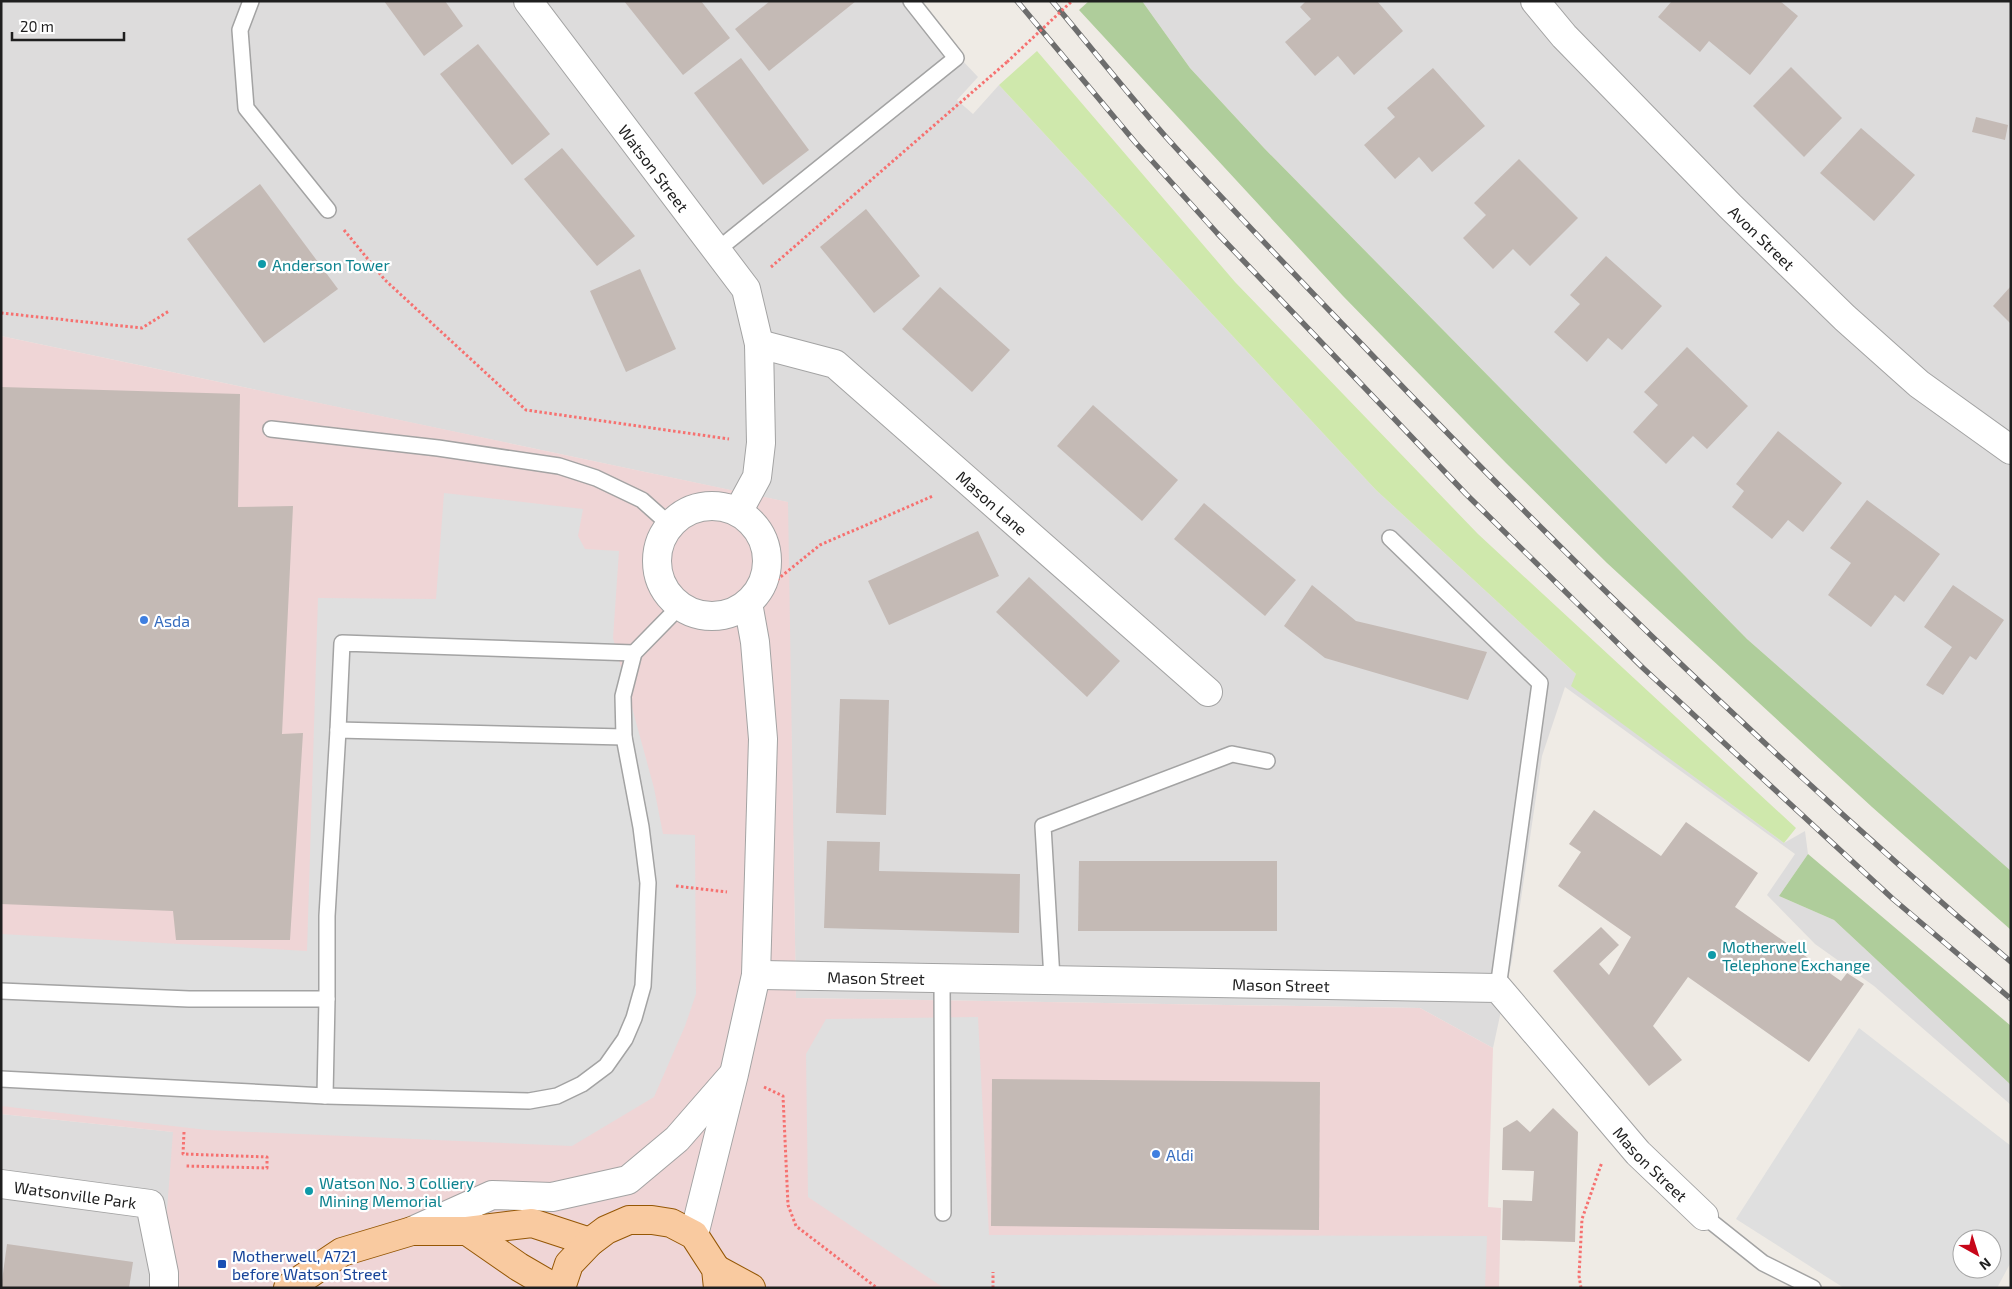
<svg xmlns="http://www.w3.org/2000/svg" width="2012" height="1289" viewBox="0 0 2012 1289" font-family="'Exo 2',sans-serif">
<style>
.residential{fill:#dddcdc}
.commercial{fill:#efd5d6}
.grass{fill:#cfe8ac}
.forest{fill:#afcd9b}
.parking{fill:#dfdfdf;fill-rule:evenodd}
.building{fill:#c4bab5}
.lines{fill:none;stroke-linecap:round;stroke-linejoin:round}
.service-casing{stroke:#a3a3a3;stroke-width:18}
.minor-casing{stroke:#a3a3a3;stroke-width:30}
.primary-casing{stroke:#955705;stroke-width:30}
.path{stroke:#f67170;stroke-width:3;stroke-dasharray:2.5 2.5;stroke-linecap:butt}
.service{stroke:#fff;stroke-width:15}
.minor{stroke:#fff;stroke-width:28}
.primary{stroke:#f9caa0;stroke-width:28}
.rail-casing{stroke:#6d6d6d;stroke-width:5.5}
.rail{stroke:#fff;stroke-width:4;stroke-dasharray:11;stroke-linecap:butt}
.path-bridge{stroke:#f67170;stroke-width:3;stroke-dasharray:2.5 2.5;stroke-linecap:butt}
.culture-dot{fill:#0f9aa8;stroke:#fff;stroke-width:2}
.shop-dot{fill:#3f7fe0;stroke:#fff;stroke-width:2}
.transit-dot{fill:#1a4fb4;stroke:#fff;stroke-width:2}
.labels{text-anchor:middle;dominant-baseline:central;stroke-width:4.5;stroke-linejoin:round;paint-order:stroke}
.street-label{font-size:16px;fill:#1f1f1f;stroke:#fff}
.culture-label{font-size:16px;fill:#0d838f;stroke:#fff;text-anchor:start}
.shop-label{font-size:16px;fill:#366cbe;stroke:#fff;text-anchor:start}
.transit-label{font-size:16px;fill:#164399;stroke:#fff;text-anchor:start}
</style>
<rect width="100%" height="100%" fill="#efebe5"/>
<g class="residential">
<path d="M 1,1 L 906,1 L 978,77 L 957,100 L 973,114 L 999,85 L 1376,490 L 1577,675 L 1572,686 L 1784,843 L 1805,831 L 1808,854 L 1779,896 L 1834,920 L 2011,1085 L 2011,1105 L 1874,986 L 1815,944 L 1767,895 L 1795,854 L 1565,687 L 1542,756 L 1512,960 L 1493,1048 L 1420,1008 L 796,998 L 787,502 L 1,336 Z"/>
<path d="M 1142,1 L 2011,1 L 2011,871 L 1747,639 L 1264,148 L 1190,68 Z"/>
<path d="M 1,1114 L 174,1132 L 161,1288 L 1,1288 Z"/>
</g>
<path class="commercial" d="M 1,336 L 788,502 L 796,998 L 1420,1008 L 1493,1048 L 1488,1207 L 1501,1208 L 1499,1288 L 161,1288 L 173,1132 L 1,1114 Z"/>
<path class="grass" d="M 1037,51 L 1235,282 L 1478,534 L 1796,828 L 1784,843 L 1571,686 L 1576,674 L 1376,490 L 999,85 Z"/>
<g class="forest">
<path d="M 1089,1 L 1142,1 L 1190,68 L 1264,148 L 1747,639 L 2011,871 L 2011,930 L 1872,807 L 1607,563 L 1506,463 L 1343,296 L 1079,10 Z"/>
<path d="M 1808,854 L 2011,1026 L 2011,1085 L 1834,920 L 1779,896 Z"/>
</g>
<g class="parking">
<path d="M 444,493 L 583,509 L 578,536 L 585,549 L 619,551 L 613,638 L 654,788 L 663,834 L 695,835 L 696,994 L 685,1026 L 654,1097 L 572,1146 L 207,1130 L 1,1106 L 1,934 L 307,951 L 318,598 L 436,599 Z"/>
<path d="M 978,1017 L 989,1235 L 1487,1236 L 1485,1288 L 944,1288 L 808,1197 L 806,1054 L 826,1019 Z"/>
<path d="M 1859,1028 L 2011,1146 L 2011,1262 L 1997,1288 L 1844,1288 L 1736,1219 ZM 1962,1239 L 1992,1239 L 1992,1269 L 1962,1269 Z"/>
</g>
<g class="building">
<path d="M 384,1 L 445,1 L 463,26 L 424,56 Z"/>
<path d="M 624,1 L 701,1 L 730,38 L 683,75 Z"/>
<path d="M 770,1 L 856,1 L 769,71 L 735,29 Z"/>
<path d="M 1306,1 L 1377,1 L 1403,31 L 1354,75 L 1338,56 L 1315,76 L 1285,42 L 1311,19 L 1300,7 Z"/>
<path d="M 1672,1 L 1780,1 L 1798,16 L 1750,75 L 1709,41 L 1700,52 L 1658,17 Z"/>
<path d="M 478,44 L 550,134 L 512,165 L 440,74 Z"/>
<path d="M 741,58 L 809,150 L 763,185 L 694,93 Z"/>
<path d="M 1791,67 L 1842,118 L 1804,157 L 1753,106 Z"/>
<path d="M 1433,68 L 1485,126 L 1432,172 L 1419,157 L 1395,179 L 1364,145 L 1395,117 L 1387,108 Z"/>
<path d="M 1976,117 L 2008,125 L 2005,140 L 1972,132 Z"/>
<path d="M 1861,128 L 1915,175 L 1874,221 L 1820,173 Z"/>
<path d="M 562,148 L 635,236 L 597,266 L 524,179 Z"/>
<path d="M 1519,159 L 1578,218 L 1530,266 L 1513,249 L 1493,269 L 1463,238 L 1486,215 L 1474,203 Z"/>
<path d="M 260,184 L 338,289 L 264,343 L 187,239 Z"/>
<path d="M 866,209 L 920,276 L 874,313 L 820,247 Z"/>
<path d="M 1606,256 L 1662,306 L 1622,350 L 1608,338 L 1587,362 L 1554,332 L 1580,304 L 1570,295 Z"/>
<path d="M 640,269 L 676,349 L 626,372 L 590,291 Z"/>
<path d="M 2011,286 L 2011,324 L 1993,306 Z"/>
<path d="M 940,287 L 1010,350 L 972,392 L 902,329 Z"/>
<path d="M 1687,347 L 1748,406 L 1707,449 L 1693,436 L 1666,464 L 1633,432 L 1658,405 L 1644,392 Z"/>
<path d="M 1,387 L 240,394 L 238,507 L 293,506 L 282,734 L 303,733 L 290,940 L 176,940 L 173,911 L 1,904 Z"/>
<path d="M 1093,405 L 1178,480 L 1142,521 L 1057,446 Z"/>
<path d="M 1778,431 L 1842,483 L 1803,532 L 1788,520 L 1772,539 L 1732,507 L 1744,491 L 1736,484 Z"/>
<path d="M 1867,500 L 1940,554 L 1904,602 L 1895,595 L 1871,627 L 1828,595 L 1851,563 L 1830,548 Z"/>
<path d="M 1204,503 L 1296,580 L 1265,616 L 1174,539 Z"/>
<path d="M 978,531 L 999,576 L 889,625 L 868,581 Z"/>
<path d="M 1029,577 L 1120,661 L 1087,697 L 996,612 Z"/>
<path d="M 1312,585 L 1356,621 L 1487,652 L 1468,700 L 1325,658 L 1284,626 Z"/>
<path d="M 1953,585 L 2004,620 L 1976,660 L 1970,656 L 1943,695 L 1926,685 L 1952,647 L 1924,627 Z"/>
<path d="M 840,699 L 889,700 L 886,815 L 836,813 Z"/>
<path d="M 1594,810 L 1661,856 L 1686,822 L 1758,873 L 1735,907 L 1841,981 L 1847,973 L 1864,984 L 1809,1062 L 1688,977 L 1653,1026 L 1682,1060 L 1649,1086 L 1553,971 L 1601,927 L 1619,945 L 1599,964 L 1609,975 L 1631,937 L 1558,886 L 1581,852 L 1569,844 Z"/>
<path d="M 827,841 L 880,842 L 879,871 L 1020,874 L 1019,933 L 824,928 Z"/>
<path d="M 1079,861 L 1277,861 L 1277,931 L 1078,931 Z"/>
<path d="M 992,1079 L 1320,1082 L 1319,1230 L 991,1226 Z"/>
<path d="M 1553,1108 L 1578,1132 L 1575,1242 L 1502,1240 L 1503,1200 L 1532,1201 L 1534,1171 L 1502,1170 L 1503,1128 L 1517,1120 L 1530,1132 Z"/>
<path d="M 7,1244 L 133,1262 L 129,1288 L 1,1288 Z"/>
</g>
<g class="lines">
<g class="service-casing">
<g id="service">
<path d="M 251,1 L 240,30 L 246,108 L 328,210"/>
<path d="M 716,251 L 956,58 L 911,1"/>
<path d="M 271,429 L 438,448 L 559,466 L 596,478 L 642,500 L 670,525"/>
<path d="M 1390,538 L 1540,683 L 1498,988"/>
<path d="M 338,730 L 342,643 L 634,653"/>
<path d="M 942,979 L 943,1213"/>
<path d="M 1052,979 L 1043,826 L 1232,754 L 1267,761"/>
<path d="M 1,991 L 189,999 L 327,999 L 327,916 L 338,730 L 624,737"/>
<path d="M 1,1079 L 325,1096 L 529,1101 L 557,1096 L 582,1084 L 606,1066 L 625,1039 L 634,1018 L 643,986 L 648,883 L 641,827 L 624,737 L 623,696 L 634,653 L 680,606"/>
<path d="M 325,1096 L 327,999"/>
<path d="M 1704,1216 L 1763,1263 L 1813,1288"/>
</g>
</g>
<g class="minor-casing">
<g id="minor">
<path id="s1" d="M 528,1 L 746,289 L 759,344 L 761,443 L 757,477 L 738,512"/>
<path id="s2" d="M 1535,1 L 1564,36 L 1730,206 L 1845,318 L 1919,384 L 2011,450"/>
<path id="s3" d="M 759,344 L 835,364 L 1208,692"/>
<circle cx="712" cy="561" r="55"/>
<path id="s4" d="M 756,975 L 1498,988 L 1638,1153 L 1704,1216"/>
<path id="s5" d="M 1,1184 L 150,1204 L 164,1273 L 164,1288"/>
<path d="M 412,1231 L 492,1195 L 552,1197 L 628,1180 L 677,1139 L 731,1077"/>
<path d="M 694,1235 L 734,1074 L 756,975 L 763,739 L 755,642 L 748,603"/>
</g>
</g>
<g class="primary-casing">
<g id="primary">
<path d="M 467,1231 L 519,1267 L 555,1288"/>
<path d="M 716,1269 L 751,1288"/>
<path d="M 288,1288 L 342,1252 L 412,1231 L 467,1231 L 532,1223 L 590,1242"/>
<path d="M 561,1288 L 569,1264 L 590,1242 L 606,1230 L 629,1220 L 652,1220 L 671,1223 L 694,1235 L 716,1269 L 718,1288"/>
</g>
</g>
<g class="path">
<path d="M 344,230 L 385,280 L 526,410 L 729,439"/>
<path d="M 771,267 L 1007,62"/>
<path d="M 1,313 L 142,328 L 169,311"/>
<path d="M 773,583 L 820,545 L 933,496"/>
<path d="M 676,886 L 727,892"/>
<path d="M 764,1087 L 783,1096 L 788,1205 L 796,1226 L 877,1288"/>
<path d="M 184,1132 L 183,1154 L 267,1157 L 267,1168 L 186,1166"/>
<path d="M 993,1288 L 993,1272"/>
<path d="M 1581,1288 L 1579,1276 L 1582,1219 L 1602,1162"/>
</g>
<use href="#service" class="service"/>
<use href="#minor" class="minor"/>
<use href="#primary" class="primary"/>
<g class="rail-casing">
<g id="rail">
<path d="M 1017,1 L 1135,142 L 1217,233 L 1466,494 L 1643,668 L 1893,899 L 2011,999"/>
<path d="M 1052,1 C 1090,46 1127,93 1166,137 C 1233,211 1303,283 1372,355 C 1576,568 1787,772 2011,962"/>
</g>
</g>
<use href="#rail" class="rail"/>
<path class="path-bridge" d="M 1007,62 L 1072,1"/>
</g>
<g class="culture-dot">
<circle cx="262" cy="264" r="5"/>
<circle cx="1712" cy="955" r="5"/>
<circle cx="309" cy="1191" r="5"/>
</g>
<g class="shop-dot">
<circle cx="144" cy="620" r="5"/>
<circle cx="1156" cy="1154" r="5"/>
</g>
<rect class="transit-dot" x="217" y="1259" width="10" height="10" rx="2.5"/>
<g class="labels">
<g class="street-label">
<text stroke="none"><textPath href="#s1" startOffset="209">Watson Street</textPath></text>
<text stroke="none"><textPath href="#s2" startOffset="328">Avon Street</textPath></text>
<text stroke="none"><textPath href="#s3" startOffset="288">Mason Lane</textPath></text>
<text stroke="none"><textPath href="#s4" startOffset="120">Mason Street</textPath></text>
<text stroke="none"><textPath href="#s4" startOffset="525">Mason Street</textPath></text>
<text stroke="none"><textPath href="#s4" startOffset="975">Mason Street</textPath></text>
<text stroke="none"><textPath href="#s5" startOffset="75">Watsonville Park</textPath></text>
</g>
<g class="culture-label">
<text x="272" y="264">Anderson Tower</text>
<text x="1722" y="946">Motherwell<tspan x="1722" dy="18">Telephone Exchange</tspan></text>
<text x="319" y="1182">Watson No. 3 Colliery<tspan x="319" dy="18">Mining Memorial</tspan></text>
</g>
<g class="shop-label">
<text x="154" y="620">Asda</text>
<text x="1166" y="1154">Aldi</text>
</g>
<g class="transit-label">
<text x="232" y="1255">Motherwell, A721<tspan x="232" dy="18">before Watson Street</tspan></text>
</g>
</g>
<rect width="2012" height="1289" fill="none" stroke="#1f1f1f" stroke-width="5"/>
<g transform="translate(1977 1254) rotate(141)"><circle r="24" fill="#ffffff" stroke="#a5a5a5"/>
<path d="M0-4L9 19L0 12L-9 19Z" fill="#c70619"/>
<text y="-8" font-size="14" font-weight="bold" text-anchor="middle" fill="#1f1f1f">N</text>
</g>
<path d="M12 32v8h112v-8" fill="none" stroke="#1f1f1f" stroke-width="2.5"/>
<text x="20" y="32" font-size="15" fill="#1f1f1f" stroke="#ffffff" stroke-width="4" paint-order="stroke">20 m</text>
</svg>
